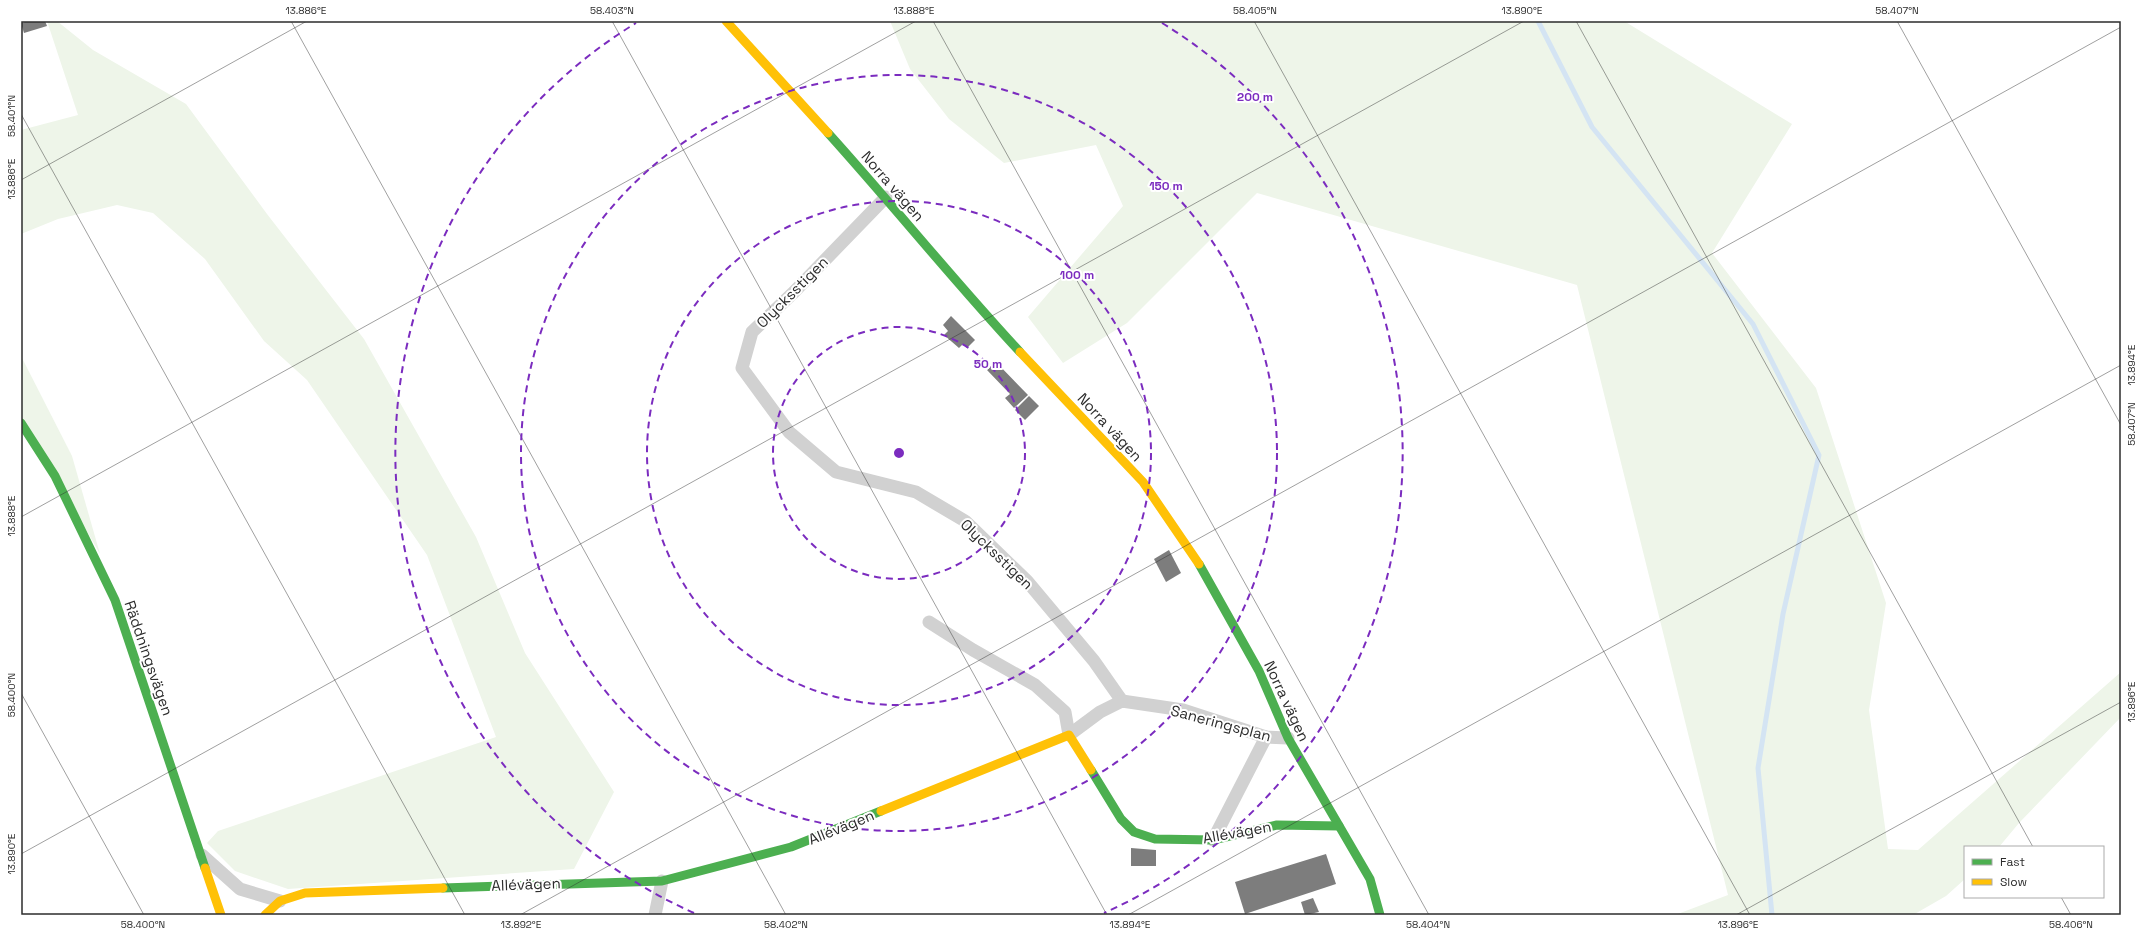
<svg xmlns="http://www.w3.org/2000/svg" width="2142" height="936" viewBox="0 0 2142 936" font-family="'Space Grotesk',sans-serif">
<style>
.green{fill:#eef5e9}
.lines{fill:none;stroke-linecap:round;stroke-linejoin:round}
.stream{stroke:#d4e4f3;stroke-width:5}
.building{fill:#7d7d7d}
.street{stroke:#d1d1d1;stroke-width:13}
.fast{stroke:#4caf50;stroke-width:9}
.slow{stroke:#ffc107;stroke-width:9}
.ticks{fill:none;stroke:#2c2c2c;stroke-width:1;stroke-opacity:0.45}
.ring{fill:none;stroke:#7b2cbf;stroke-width:2;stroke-dasharray:7 5}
.labels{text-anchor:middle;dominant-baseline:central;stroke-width:4;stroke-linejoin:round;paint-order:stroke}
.street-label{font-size:15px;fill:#2c2c2c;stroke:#fff}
.centre{fill:#7b2cbf;stroke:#fff;stroke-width:2}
.ring-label{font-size:12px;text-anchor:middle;font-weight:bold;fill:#7b2cbf;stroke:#fff;stroke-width:4;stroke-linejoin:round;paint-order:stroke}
.neatline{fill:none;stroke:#2c2c2c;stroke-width:1.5}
.ticks-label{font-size:10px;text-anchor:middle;fill:#2c2c2c}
</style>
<rect width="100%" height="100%" fill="#fff"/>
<g class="green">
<path d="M 47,21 L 57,21 L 93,50 L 186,104 L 267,214 L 364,339 L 476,537 L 525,653 L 614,792 L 574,869 L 288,889 L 235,871 L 207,843 L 218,831 L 496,737 L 427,555 L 307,380 L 264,341 L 205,259 L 153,213 L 117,205 L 58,219 L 21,234 L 21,130 L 78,115 Z"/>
<path d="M 890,21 L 1624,21 L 1792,124 L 1712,253 L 1816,388 L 1886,603 L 1869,710 L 1888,849 L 1918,850 L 2121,672 L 2121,717 L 2019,823 L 1999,847 L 1965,847 L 1965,879 L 1946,896 L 1913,915 L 1675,915 L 1728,895 L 1577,285 L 1257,193 L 1127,323 L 1063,363 L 1028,317 L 1123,206 L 1096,145 L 1004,163 L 949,119 L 910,69 Z"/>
<path d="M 21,356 L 72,456 L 100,554 L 21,416 Z"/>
</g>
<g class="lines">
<path class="stream" d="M 1538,21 L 1592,127 L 1753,324 L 1819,455 L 1783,614 L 1758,768 L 1772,915"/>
</g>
<g class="building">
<path d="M 29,21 L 45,21 L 47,26 L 24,33 L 21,23 Z"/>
<path d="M 951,316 L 975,340 L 967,348 L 963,344 L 959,348 L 944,335 L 948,331 L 943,325 Z"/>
<path d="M 996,362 L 1028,395 L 1014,408 L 1005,398 L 1010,394 L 987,370 Z"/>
<path d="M 1029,396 L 1039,406 L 1025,420 L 1015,410 Z"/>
<path d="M 1169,550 L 1181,573 L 1166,582 L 1154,559 Z"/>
<path d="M 1131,848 L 1156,850 L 1156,866 L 1131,866 Z"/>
<path d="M 1326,854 L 1336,884 L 1245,914 L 1235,882 Z"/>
<path d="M 1313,898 L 1319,912 L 1305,915 L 1301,902 Z"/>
</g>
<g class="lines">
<g class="street">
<path d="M 886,197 L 794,292 L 752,332 L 742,368 L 789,432 L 836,472 L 916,492 L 965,521 L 1027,581 L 1094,661 L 1122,701"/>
<path d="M 929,622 L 973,650 L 1035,685 L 1065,712 L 1069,735"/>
<path d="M 1069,735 L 1100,712 L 1122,701 L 1183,710 L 1266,737 L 1288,738"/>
<path d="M 1213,840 L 1266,737"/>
<path d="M 202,855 L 240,889 L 280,901"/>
<path d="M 655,915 L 662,881"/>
</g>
<g class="fast">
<path d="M 828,133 C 893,205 954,281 1020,352"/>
<path d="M 21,423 L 55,476 L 115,600 L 205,868"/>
<path d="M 1199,564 L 1259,671 L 1288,738 L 1370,879 L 1380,915"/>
<path d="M 1091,770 L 1121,819 L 1134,832 L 1155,839 L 1213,840 L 1277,825 L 1339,826"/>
<path d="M 443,888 L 662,881 L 791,847 L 881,811"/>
</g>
<g class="slow">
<path d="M 726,21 L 828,133"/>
<path d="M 1020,352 L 1143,482 L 1199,564"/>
<path d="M 881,811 L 1069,735 L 1091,770"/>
<path d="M 205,868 L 221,915"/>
<path d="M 265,915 L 280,901 L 305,893 L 443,888"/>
</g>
</g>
<path class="ticks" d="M 291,21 L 786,915M 612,21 L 1107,915M 933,21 L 1429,915M 1254,21 L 1750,915M 1576,21 L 2033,847M 1897,21 L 2121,425M 21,114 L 465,915M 21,180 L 307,21M 21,517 L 916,21M 21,693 L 144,915M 21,854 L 1524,21M 2061,897 L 2071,915M 520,915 L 2121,27M 1128,915 L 2121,365M 1736,915 L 2121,702"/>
<g class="ring">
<circle cx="899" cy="453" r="126"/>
<circle cx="899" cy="453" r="252"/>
<circle cx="899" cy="453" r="378"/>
<path d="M694 913A504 504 0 0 1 636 23M1162 23A504 504 0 0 1 1104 913"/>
</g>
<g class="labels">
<g class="street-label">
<text transform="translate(893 186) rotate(49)">Norra vägen</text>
<text transform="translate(792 292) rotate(-45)">Olycksstigen</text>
<text transform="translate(1110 427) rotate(47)">Norra vägen</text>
<text transform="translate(997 554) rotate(44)">Olycksstigen</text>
<text transform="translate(149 658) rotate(71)">Räddningsvägen</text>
<text transform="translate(1287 701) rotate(65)">Norra vägen</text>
<text transform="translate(1221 723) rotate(15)">Saneringsplan</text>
<text transform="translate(841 827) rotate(-22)">Allévägen</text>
<text transform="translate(1237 832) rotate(-10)">Allévägen</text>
<text transform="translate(526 884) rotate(-2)">Allévägen</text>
</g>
</g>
<circle cx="899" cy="453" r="6" class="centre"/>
<g class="ring-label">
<text x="1255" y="101">200 m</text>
<text x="1166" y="190">150 m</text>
<text x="1077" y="279">100 m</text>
<text x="988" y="368">50 m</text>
</g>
<rect width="2142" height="936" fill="none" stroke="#ffffff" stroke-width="44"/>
<rect x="1964" y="846" width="140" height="52" fill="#ffffff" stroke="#ababab"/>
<rect x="1972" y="859" width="20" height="6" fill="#4caf50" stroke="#ababab"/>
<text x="2000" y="866" font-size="12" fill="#2c2c2c">Fast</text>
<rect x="1972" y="879" width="20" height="6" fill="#ffc107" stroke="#ababab"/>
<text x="2000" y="886" font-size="12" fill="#2c2c2c">Slow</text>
<rect x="22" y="22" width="2098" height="892" class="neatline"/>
<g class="ticks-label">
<text x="306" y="14">13.886°E</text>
<text x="612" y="14">58.403°N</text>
<text x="914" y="14">13.888°E</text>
<text x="1255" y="14">58.405°N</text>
<text x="1522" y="14">13.890°E</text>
<text x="1897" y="14">58.407°N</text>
<text transform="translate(11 116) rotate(-90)" y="4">58.401°N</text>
<text transform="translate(11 179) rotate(-90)" y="4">13.886°E</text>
<text transform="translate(2131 365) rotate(-90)" y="4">13.894°E</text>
<text transform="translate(2131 424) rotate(-90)" y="4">58.407°N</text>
<text transform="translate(11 516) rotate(-90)" y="4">13.888°E</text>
<text transform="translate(11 695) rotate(-90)" y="4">58.400°N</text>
<text transform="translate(2131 702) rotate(-90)" y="4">13.896°E</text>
<text transform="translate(11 854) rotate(-90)" y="4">13.890°E</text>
<text x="143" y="928">58.400°N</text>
<text x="521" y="928">13.892°E</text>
<text x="786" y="928">58.402°N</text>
<text x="1130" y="928">13.894°E</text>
<text x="1428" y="928">58.404°N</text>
<text x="1738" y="928">13.896°E</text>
<text x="2071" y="928">58.406°N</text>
</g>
</svg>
